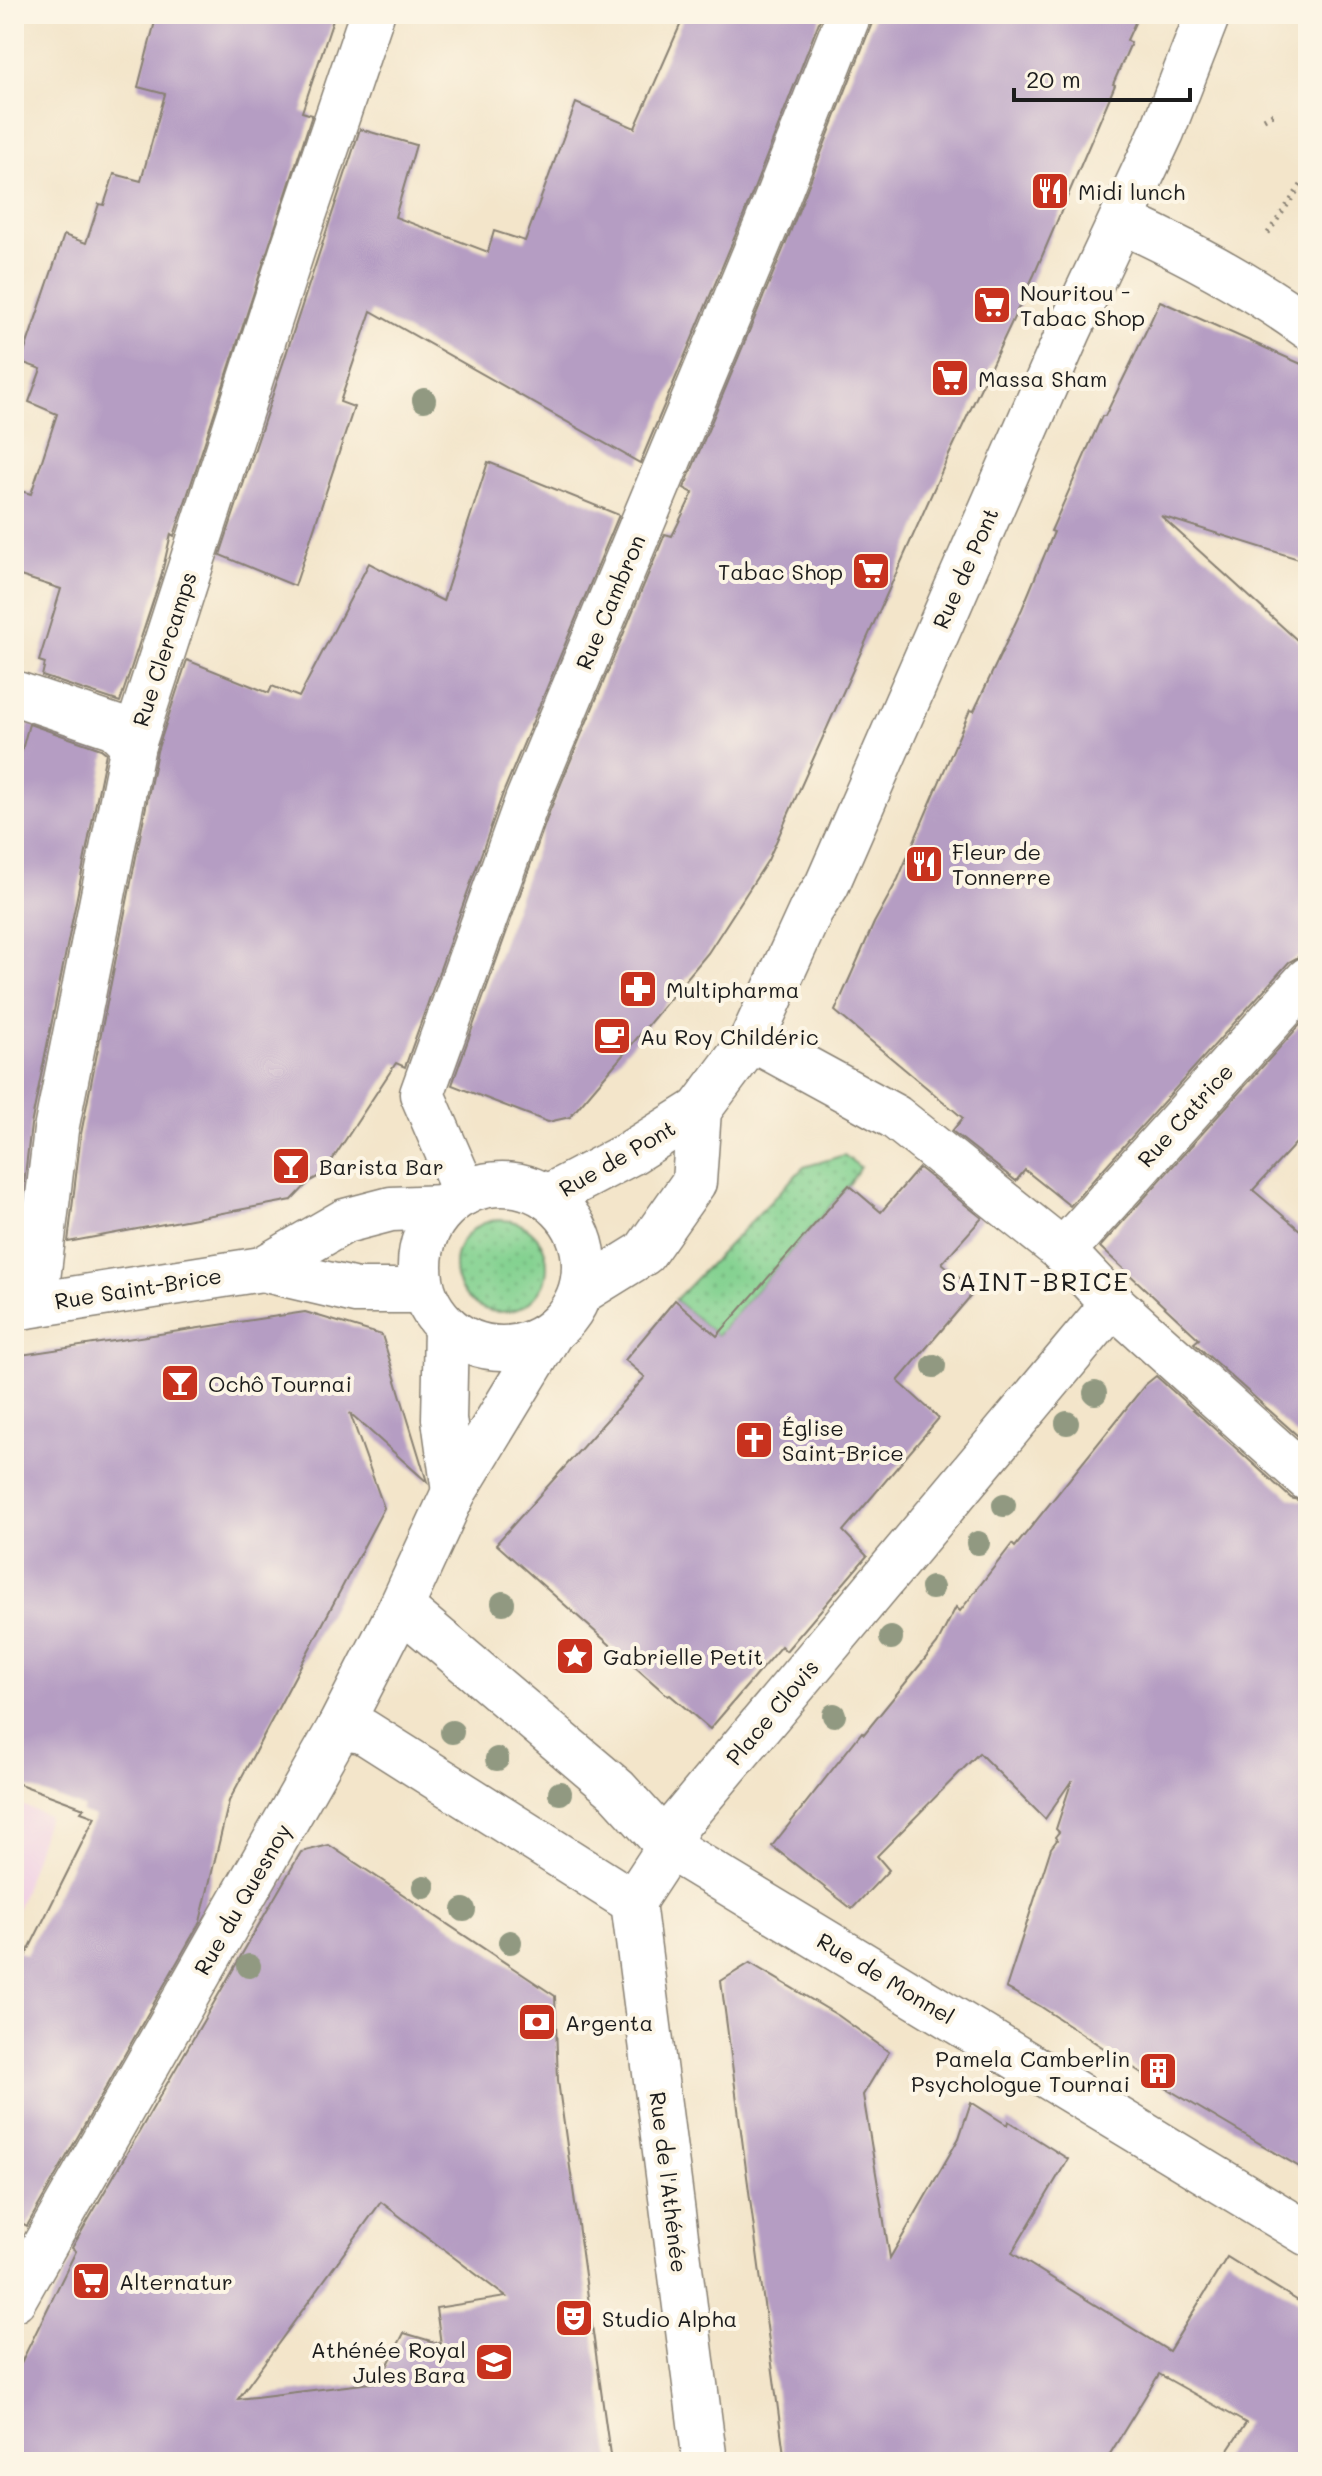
<svg xmlns="http://www.w3.org/2000/svg" width="1322" height="2476" viewBox="0 0 1322 2476" font-family="Mali,sans-serif">
<style>
.built{fill:#f0d0e4}
.grass{fill:url(#grass-dots);stroke:#507656;stroke-width:2}
.building{fill:#b59dc3;fill-rule:evenodd}
.lines{fill:none;stroke-linecap:round;stroke-linejoin:round}
.minor-casing{stroke:#888073;stroke-width:47}
.path{stroke:#888073;stroke-width:5;stroke-dasharray:2 6;stroke-linecap:butt}
.minor{stroke:#fff;stroke-width:44}
.tree{fill:#919981}
.labels{text-anchor:middle;dominant-baseline:central;stroke-width:8;stroke-linejoin:round;paint-order:stroke}
.poi-label{font-size:22px;fill:#1c1c1c;stroke:#fcf5e5;text-anchor:start}
.street-label{font-size:22px;fill:#1c1c1c;stroke:#fcf5e5}
.quarter-label{font-size:26px;letter-spacing:2px;fill:#1c1c1c;stroke:#fcf5e5}
</style>
<defs>
<pattern id="grass-dots" width="8" height="8" patternUnits="userSpaceOnUse" patternTransform="scale(2)"><rect width="8" height="8" fill="#83d190"/><path d="M2 2h.1M6 6h.1" fill="none" stroke="#71b37c" stroke-width="1.8" stroke-linecap="round"/></pattern>
</defs>
<rect width="100%" height="100%" fill="#fcf5e5"/>
<filter id="ink" filterUnits="userSpaceOnUse"><feTurbulence type="fractalNoise" baseFrequency=".0125" numOctaves="2"/><feDisplacementMap in="SourceGraphic" scale="16" xChannelSelector="R" yChannelSelector="G"/><feConvolveMatrix kernelMatrix="1 2 1 2 8 2 1 2 1" color-interpolation-filters="sRGB"/></filter>
<filter id="wash" filterUnits="userSpaceOnUse"><feTurbulence type="fractalNoise" baseFrequency=".006" numOctaves="4" result="noise"/><feDisplacementMap in="SourceGraphic" scale="32" xChannelSelector="R" yChannelSelector="G"/><feGaussianBlur stdDeviation="1.8" result="paint"/><feColorMatrix in="noise" values="0 0 0 0 0 0 0 0 0 0 0 0 0 0 0 0 0 1.4 0 .05"/><feComposite in="paint" operator="in"/></filter>
<g filter="url(#wash)">
<rect width="100%" height="100%" fill="#f3e5ca"/>
<path class="built" d="M 14,1802 L 48,1816 L 14,1921 Z"/>
<g class="grass">
<path d="M 844,1155 L 860,1167 L 849,1185 L 717,1336 L 675,1300 L 804,1167 Z"/>
<circle cx="501" cy="1266" r="46"/>
</g>
<g id="blocks">
<g class="building">
<path d="M 157,14 L 335,14 L 302,112 L 312,115 L 174,536 L 171,534 L 161,577 L 120,702 L 42,676 L 45,663 L 39,661 L 61,589 L 14,574 L 14,489 L 31,494 L 57,414 L 29,402 L 41,369 L 21,362 L 64,235 L 86,243 L 99,204 L 104,205 L 114,174 L 141,181 L 165,94 L 138,87 Z"/>
<path d="M 685,14 L 822,14 L 743,217 L 640,463 L 371,311 L 340,402 L 354,407 L 295,586 L 220,555 L 360,129 L 416,145 L 395,217 L 488,252 L 494,231 L 525,241 L 576,103 L 635,128 Z"/>
<path d="M 873,14 L 1139,14 L 1127,40 L 1131,43 L 1113,84 L 1115,85 L 1034,275 L 949,455 L 768,860 L 708,953 L 628,1049 L 570,1117 L 548,1122 L 452,1085 L 550,810 L 665,534 L 672,536 L 693,493 L 684,488 L 789,235 L 872,23 Z"/>
<path d="M 1160,301 L 1308,367 L 1308,562 L 1161,516 L 1308,650 L 1308,955 L 1300,956 L 1289,962 L 1070,1206 L 1025,1170 L 1016,1181 L 952,1131 L 963,1118 L 835,1011 L 874,923 L 898,879 L 970,710 L 974,711 L 1022,609 L 1054,532 L 1051,531 L 1102,416 L 1105,416 L 1131,363 Z"/>
<path d="M 488,462 L 619,515 L 503,793 L 405,1067 L 396,1063 L 323,1174 L 310,1181 L 292,1200 L 68,1242 L 81,1134 L 157,751 L 187,660 L 269,693 L 272,686 L 299,697 L 369,563 L 443,601 Z"/>
<path d="M 29,724 L 101,749 L 106,753 L 31,1125 L 16,1251 L 14,1252 L 14,779 Z"/>
<path d="M 1308,1016 L 1308,1130 L 1253,1190 L 1308,1237 L 1308,1445 L 1194,1343 L 1199,1339 L 1100,1247 Z"/>
<path d="M 919,1168 L 982,1218 L 942,1263 L 975,1291 L 898,1381 L 939,1418 L 843,1531 L 867,1556 L 786,1651 L 781,1646 L 710,1729 L 670,1695 L 668,1696 L 496,1544 L 645,1377 L 625,1360 L 675,1300 L 717,1336 L 849,1185 L 881,1212 Z"/>
<path d="M 305,1312 L 382,1335 L 427,1482 L 350,1413 L 384,1508 L 229,1801 L 200,1922 L 27,2226 L 14,2219 L 14,1950 L 26,1955 L 95,1817 L 81,1812 L 84,1808 L 14,1782 L 14,1356 Z"/>
<path d="M 1156,1376 L 1291,1498 L 1308,1503 L 1308,2172 L 1149,2078 L 1040,2006 L 1006,1988 L 1051,1848 L 1057,1840 L 1055,1837 L 1059,1832 L 1056,1829 L 1072,1780 L 1045,1819 L 979,1753 L 877,1856 L 889,1870 L 852,1909 L 772,1846 L 862,1732 L 864,1734 L 920,1665 L 937,1644 L 956,1607 L 960,1611 L 1012,1544 L 1015,1547 L 1145,1385 Z"/>
<path d="M 329,1845 L 555,1996 L 558,2081 L 611,2462 L 14,2462 L 14,2377 L 76,2251 L 72,2248 L 301,1852 ZM 381,2202 L 506,2297 L 436,2308 L 441,2344 L 404,2333 L 379,2382 L 238,2399 Z"/>
<path d="M 750,1963 L 839,2016 L 889,2052 L 863,2095 L 890,2258 L 959,2138 L 971,2102 L 1007,2125 L 1008,2121 L 1068,2159 L 1012,2253 L 1169,2351 L 1227,2257 L 1308,2307 L 1308,2462 L 1220,2462 L 1246,2423 L 1159,2374 L 1105,2462 L 785,2462 L 721,1981 Z"/>
</g>
</g>
</g>
<g filter="url(#ink)">
<use href="#blocks" fill-opacity="0" stroke="#888073" stroke-width="2"/>
<g class="lines">
<g class="minor-casing">
<g id="minor">
<path d="M 1121,221 C 1187,251 1249,284 1308,327"/>
<path d="M 14,693 L 115,727 L 133,745"/>
<path d="M 752,1039 L 895,1117 L 1063,1251 L 1113,1304 L 1308,1479"/>
<circle cx="502" cy="1266" r="82"/>
<path d="M 465,1193 L 422,1094 L 527,801 L 766,226 L 849,14"/>
<path d="M 547,1197 L 629,1154 L 699,1110 L 752,1039 L 811,910 L 827,885 L 1069,331 L 1162,132 L 1208,14"/>
<path d="M 1063,1251 L 1308,979"/>
<path d="M 262,1269 L 356,1291 L 423,1291"/>
<path d="M 581,1292 L 644,1253 L 694,1182 L 699,1110"/>
<path d="M 35,1304 L 56,1130 L 133,745 L 294,245 L 372,14"/>
<path d="M 14,1308 L 262,1269 L 345,1221 L 391,1209 L 444,1207"/>
<path d="M 446,1327 L 444,1419 L 454,1492"/>
<path d="M 401,1607 L 617,1790 L 669,1847 L 1308,2234"/>
<path d="M 339,1728 L 363,1731 L 633,1902"/>
<path d="M 633,1902 L 669,1847 L 678,1824 L 1113,1304"/>
<path d="M 633,1902 L 705,2462"/>
<path d="M 14,2299 L 339,1728 L 401,1607 L 454,1492 L 550,1334"/>
</g>
</g>
<g class="path">
<path d="M 1264,119 L 1276,112"/>
<path d="M 1268,233 L 1308,175"/>
</g>
<use href="#minor" class="minor"/>
</g>
<g class="tree">
<circle cx="424" cy="400" r="12"/>
<circle cx="934" cy="1366" r="12"/>
<circle cx="1095" cy="1393" r="12"/>
<circle cx="1067" cy="1423" r="12"/>
<circle cx="1004" cy="1505" r="12"/>
<circle cx="978" cy="1543" r="12"/>
<circle cx="932" cy="1588" r="12"/>
<circle cx="503" cy="1603" r="12"/>
<circle cx="891" cy="1638" r="12"/>
<circle cx="834" cy="1715" r="12"/>
<circle cx="452" cy="1732" r="12"/>
<circle cx="497" cy="1759" r="12"/>
<circle cx="560" cy="1793" r="12"/>
<circle cx="424" cy="1887" r="12"/>
<circle cx="464" cy="1910" r="12"/>
<circle cx="510" cy="1942" r="12"/>
<circle cx="249" cy="1966" r="12"/>
</g>
</g>
<defs>
<g id="restaurant-square" transform="scale(2)"><rect x="-9" y="-9" width="18" height="18" rx="4" fill="#c8321e" stroke="#fcf5e5"/><path d="M-5-6h1v4h1v-4h1v4h1v-4h1v5L-1.5 .5V6h-2V.5L-5-1ZM5-6V6H3V1.5H1.5Q1.5-4 5-6Z" fill="#fff"/></g>
<g id="supermarket-square" transform="scale(2)"><rect x="-9" y="-9" width="18" height="18" rx="4" fill="#c8321e" stroke="#fcf5e5"/><path d="M-6-5.5h2.5l.6 2H6L4.5 2H-2.5L-4.4-4H-6ZM-1.5 3.2a1.3 1.3 0 1 0 .1 0ZM3 3.2a1.3 1.3 0 1 0 .1 0Z" fill="#fff"/></g>
<g id="pharmacy-square" transform="scale(2)"><rect x="-9" y="-9" width="18" height="18" rx="4" fill="#c8321e" stroke="#fcf5e5"/><path d="M-2-6h4v4h4v4h-4v4h-4v-4h-4v-4h4Z" fill="#fff"/></g>
<g id="cafe-square" transform="scale(2)"><rect x="-9" y="-9" width="18" height="18" rx="4" fill="#c8321e" stroke="#fcf5e5"/><path d="M-5.5-4.5H6V0H3Q3 3.5 0 3.5H-2.5Q-5.5 3.5-5.5 0ZM3-3.2v2h1.7v-2ZM-6 4.5H4V6H-6Z" fill="#fff"/></g>
<g id="bar-square" transform="scale(2)"><rect x="-9" y="-9" width="18" height="18" rx="4" fill="#c8321e" stroke="#fcf5e5"/><path d="M-6-5H6L.8 .8V4.5H3.5V6h-7V4.5H-.8V.8Z" fill="#fff"/></g>
<g id="church-square" transform="scale(2)"><rect x="-9" y="-9" width="18" height="18" rx="4" fill="#c8321e" stroke="#fcf5e5"/><path d="M-1.2-6h2.4v3.5h3.3v2.4h-3.3V6h-2.4V-.1h-3.3v-2.4h3.3Z" fill="#fff"/></g>
<g id="sight-square" transform="scale(2)"><rect x="-9" y="-9" width="18" height="18" rx="4" fill="#c8321e" stroke="#fcf5e5"/><path d="M0-6L1.8-2.2L6-1.7L2.9 1.2L3.7 5.4L0 3.3L-3.7 5.4L-2.9 1.2L-6-1.7L-1.8-2.2Z" fill="#fff"/></g>
<g id="bank-square" transform="scale(2)"><rect x="-9" y="-9" width="18" height="18" rx="4" fill="#c8321e" stroke="#fcf5e5"/><path d="M-6-4H6V4H-6ZM0-2.3a2.3 2.3 0 1 0 0 4.6a2.3 2.3 0 1 0 0-4.6Z" fill="#fff"/></g>
<g id="building-square" transform="scale(2)"><rect x="-9" y="-9" width="18" height="18" rx="4" fill="#c8321e" stroke="#fcf5e5"/><path d="M-4-6H4V6H1V3H-1V6H-4ZM-2.5-4.3h1.7v1.8h-1.7ZM.8-4.3h1.7v1.8H.8ZM-2.5-1h1.7V.8h-1.7ZM.8-1h1.7V.8H.8Z" fill="#fff"/></g>
<g id="theatre-square" transform="scale(2)"><rect x="-9" y="-9" width="18" height="18" rx="4" fill="#c8321e" stroke="#fcf5e5"/><path d="M-5-5.5Q0-4 5-5.5V0Q5 5 0 6Q-5 5-5 0ZM-3.3-2.5H-1v1.5H-3.3ZM1-2.5H3.3v1.5H1ZM-2.8 1Q0 5.5 2.8 1Z" fill="#fff"/></g>
<g id="school-square" transform="scale(2)"><rect x="-9" y="-9" width="18" height="18" rx="4" fill="#c8321e" stroke="#fcf5e5"/><path d="M0-5L7-2L0 1L-7-2ZM-4 1L0 2.5L4 1V4Q0 6-4 4Z" fill="#fff"/></g>
</defs>
<g fill-rule="evenodd">
<use href="#restaurant-square" x="1050" y="191"/>
<use href="#supermarket-square" x="992" y="305"/>
<use href="#supermarket-square" x="950" y="378"/>
<use href="#supermarket-square" x="871" y="571"/>
<use href="#restaurant-square" x="924" y="864"/>
<use href="#pharmacy-square" x="638" y="989"/>
<use href="#cafe-square" x="612" y="1036"/>
<use href="#bar-square" x="291" y="1166"/>
<use href="#bar-square" x="180" y="1383"/>
<use href="#church-square" x="754" y="1440"/>
<use href="#sight-square" x="575" y="1656"/>
<use href="#bank-square" x="537" y="2022"/>
<use href="#building-square" x="1158" y="2071"/>
<use href="#supermarket-square" x="91" y="2281"/>
<use href="#theatre-square" x="574" y="2318"/>
<use href="#school-square" x="494" y="2362"/>
</g>
<g class="labels">
<g class="poi-label">
<text x="1078" y="191">Midi lunch</text>
<text x="1020" y="292">Nouritou -<tspan x="1020" dy="25">Tabac Shop</tspan></text>
<text x="978" y="378">Massa Sham</text>
<text x="843" y="571" text-anchor="end">Tabac Shop</text>
<text x="952" y="851">Fleur de<tspan x="952" dy="25">Tonnerre</tspan></text>
<text x="666" y="989">Multipharma</text>
<text x="640" y="1036">Au Roy Childéric</text>
<text x="319" y="1166">Barista Bar</text>
<text x="208" y="1383">Ochô Tournai</text>
<text x="782" y="1427">Église<tspan x="782" dy="25">Saint-Brice</tspan></text>
<text x="603" y="1656">Gabrielle Petit</text>
<text x="565" y="2022">Argenta</text>
<text x="1130" y="2058" text-anchor="end">Pamela Camberlin<tspan x="1130" dy="25">Psychologue Tournai</tspan></text>
<text x="119" y="2281">Alternatur</text>
<text x="602" y="2318">Studio Alpha</text>
<text x="466" y="2349" text-anchor="end">Athénée Royal<tspan x="466" dy="25">Jules Bara</tspan></text>
</g>
<g class="street-label">
<text transform="translate(965 568) rotate(-66)">Rue de Pont</text>
<text transform="translate(610 602) rotate(-67)">Rue Cambron</text>
<text transform="translate(164 649) rotate(-72)">Rue Clercamps</text>
<text transform="translate(1185 1115) rotate(-48)">Rue Catrice</text>
<text transform="translate(617 1158) rotate(-30)">Rue de Pont</text>
<text transform="translate(138 1288) rotate(-9)">Rue Saint-Brice</text>
<text transform="translate(772 1712) rotate(-50)">Place Clovis</text>
<text transform="translate(242 1899) rotate(-60)">Rue du Quesnoy</text>
<text transform="translate(886 1978) rotate(31)">Rue de Monnel</text>
<text transform="translate(669 2182) rotate(83)">Rue de l'Athénée</text>
</g>
<g class="quarter-label">
<text x="1036" y="1281">SAINT-BRICE</text>
</g>
</g>
<rect width="1322" height="2476" fill="none" stroke="#fcf5e5" stroke-width="48"/>
<path d="M1014 88v12h176v-12" fill="none" stroke="#1c1c1c" stroke-width="4"/>
<text x="1026" y="88" font-size="24" fill="#1c1c1c" stroke="#fcf5e5" stroke-width="6" paint-order="stroke">20 m</text>
</svg>
